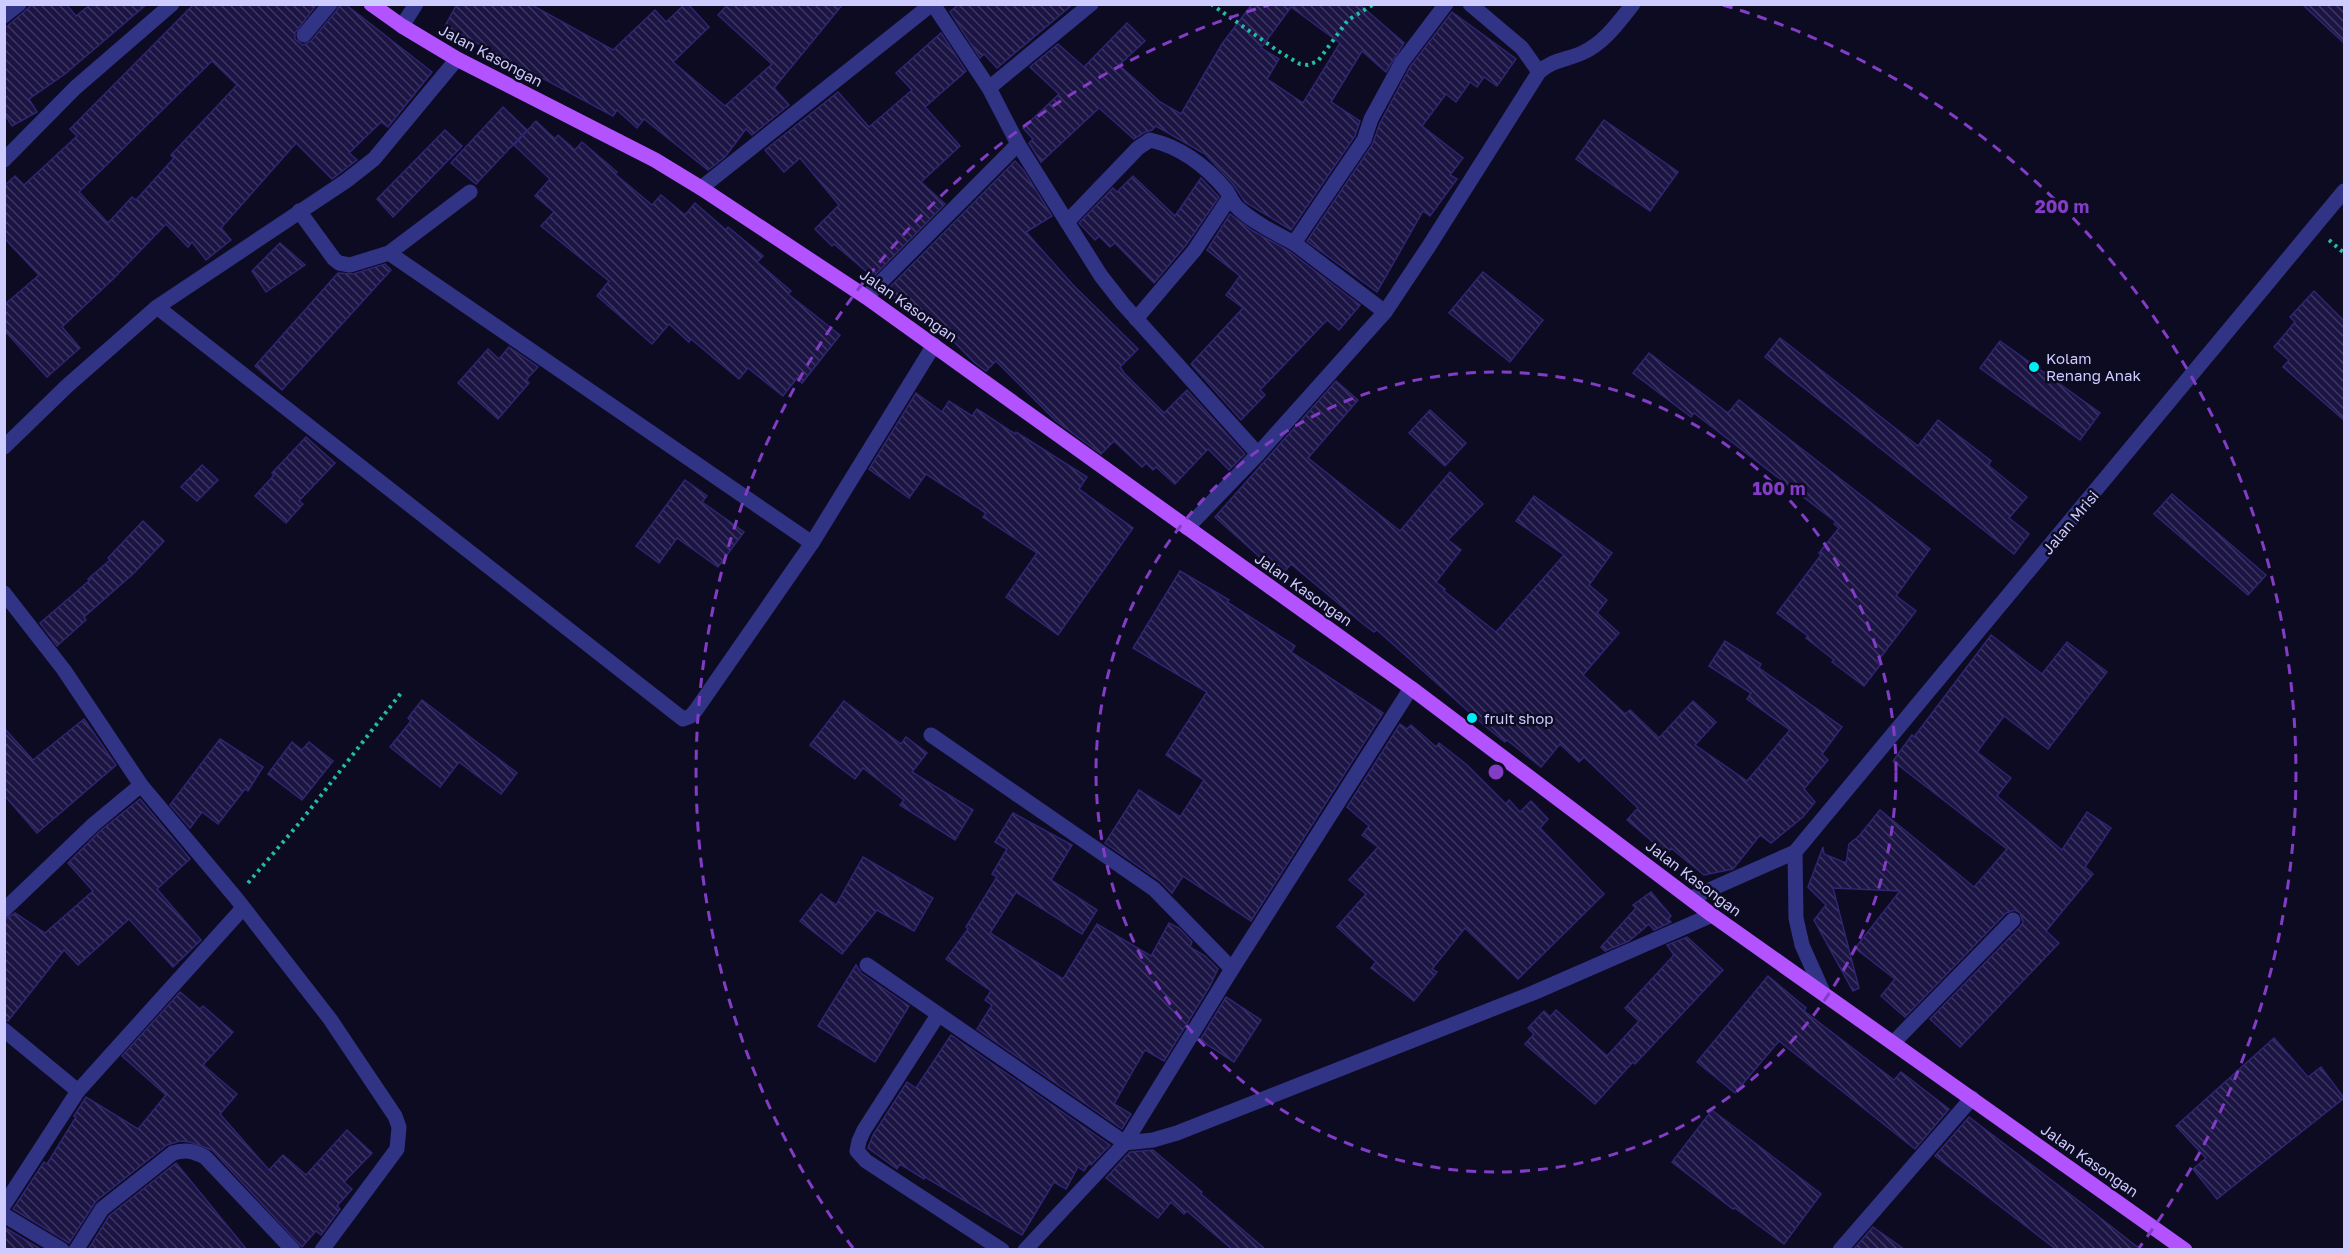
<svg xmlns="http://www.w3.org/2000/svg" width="2349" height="1254" viewBox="0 0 2349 1254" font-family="'Golos Text',sans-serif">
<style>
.building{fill:url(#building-back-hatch);stroke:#2f2572;stroke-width:1.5;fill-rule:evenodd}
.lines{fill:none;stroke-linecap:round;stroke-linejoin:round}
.path{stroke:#22bca9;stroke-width:4;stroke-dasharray:3 4.5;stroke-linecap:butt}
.minor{stroke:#313385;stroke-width:15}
.major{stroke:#b352ff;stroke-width:15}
.ring{fill:none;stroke:#833cc5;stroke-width:3;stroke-dasharray:10 8}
.poi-dot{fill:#00edf6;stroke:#0d0b21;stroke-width:2}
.labels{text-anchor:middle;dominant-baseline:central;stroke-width:5;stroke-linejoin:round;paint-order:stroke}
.street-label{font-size:15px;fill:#cecbff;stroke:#0d0b21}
.poi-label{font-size:15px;fill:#cecbff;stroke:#0d0b21;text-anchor:start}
.centre{fill:#833cc5;stroke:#0d0b21;stroke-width:3}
.ring-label{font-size:18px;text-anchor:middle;font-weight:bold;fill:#833cc5;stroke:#0d0b21;stroke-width:5;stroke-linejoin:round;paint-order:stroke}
</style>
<defs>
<pattern id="building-back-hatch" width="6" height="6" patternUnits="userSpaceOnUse" patternTransform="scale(1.5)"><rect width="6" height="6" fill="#1c1544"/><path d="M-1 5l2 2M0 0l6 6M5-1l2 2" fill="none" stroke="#3c3660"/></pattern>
</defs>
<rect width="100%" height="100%" fill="#0d0b21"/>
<g class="building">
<path d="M 33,4 L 66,4 L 76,16 L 91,4 L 147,4 L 65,74 L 29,99 L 37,112 L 12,126 L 4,113 L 4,29 Z"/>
<path d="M 194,4 L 317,4 L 295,33 L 295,39 L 303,45 L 311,41 L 337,10 L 340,4 L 345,4 L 432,72 L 388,127 L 381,122 L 349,153 L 357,160 L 332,179 L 296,143 L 221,228 L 231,240 L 206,260 L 192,242 L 188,247 L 166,224 L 113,279 L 62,327 L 80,348 L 47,377 L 4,330 L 4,305 L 39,275 L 4,238 L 4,186 L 15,176 L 24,185 L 77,136 L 70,129 ZM 212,61 L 237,85 L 171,155 L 174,158 L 136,200 L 132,197 L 108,223 L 79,192 Z"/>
<path d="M 457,4 L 530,4 L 613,50 L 655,10 L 666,22 L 685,4 L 688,4 L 709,27 L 673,62 L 725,106 L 772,64 L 718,15 L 728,4 L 843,4 L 774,88 L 789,105 L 752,135 L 746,129 L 725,157 L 708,170 L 644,119 L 637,128 L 617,110 L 613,116 L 445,26 Z"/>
<path d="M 959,4 L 1073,4 L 997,68 L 984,54 L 980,58 L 950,12 Z"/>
<path d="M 1252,4 L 1359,4 L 1404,43 L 1386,72 L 1362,51 L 1331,102 L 1360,121 L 1355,136 L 1291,230 L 1245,202 L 1233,184 L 1205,154 L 1156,126 L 1152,130 L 1145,132 L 1134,139 L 1099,108 L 1041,162 L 1029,143 L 1033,139 L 1023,128 L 1059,94 L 1030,67 L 1058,44 L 1084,67 L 1127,23 L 1145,41 L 1119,65 L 1160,102 L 1181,114 L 1222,44 ZM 1291,7 L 1340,43 L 1303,103 L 1267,79 L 1279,59 L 1261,48 Z"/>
<path d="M 2302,4 L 2344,4 L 2344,43 Z"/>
<path d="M 1452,12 L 1516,59 L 1497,86 L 1484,77 L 1477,87 L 1470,82 L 1456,102 L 1446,94 L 1422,126 L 1463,158 L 1450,175 L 1457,179 L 1430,216 L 1423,211 L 1377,292 L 1307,241 L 1372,145 L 1380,123 L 1410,67 Z"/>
<path d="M 941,33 L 966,71 L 925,107 L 960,146 L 921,182 L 945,204 L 873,277 L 834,244 L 832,246 L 815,229 L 839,205 L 800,158 L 784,172 L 765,150 L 838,92 L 869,127 L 912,90 L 896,73 Z"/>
<path d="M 503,107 L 527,130 L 476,184 L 451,163 Z"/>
<path d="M 1604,120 L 1678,172 L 1650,211 L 1576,159 Z"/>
<path d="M 536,121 L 555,139 L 558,135 L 575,150 L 582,142 L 617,172 L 615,174 L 652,205 L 661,195 L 685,215 L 695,203 L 726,230 L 728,227 L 763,256 L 757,262 L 791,291 L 788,294 L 840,335 L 802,383 L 797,378 L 783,396 L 748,368 L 739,379 L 691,339 L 689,342 L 669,324 L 652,344 L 597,296 L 609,281 L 541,226 L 554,212 L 535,196 L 550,179 L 514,145 Z"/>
<path d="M 445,130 L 462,146 L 393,217 L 377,199 Z"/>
<path d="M 1015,161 L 1024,171 L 1052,216 L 1026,232 L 1073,285 L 1138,349 L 1120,367 L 1124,373 L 1164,413 L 1187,390 L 1245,454 L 1229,470 L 1208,449 L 1175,484 L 1156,467 L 1153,470 L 1146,463 L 1142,467 L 1114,441 L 1101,454 L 1056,421 L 996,361 L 986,371 L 975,363 L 942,330 L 940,331 L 912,302 L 906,309 L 887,290 Z"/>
<path d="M 1133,176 L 1175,216 L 1201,178 L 1219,197 L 1186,245 L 1154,283 L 1115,243 L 1110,247 L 1099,236 L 1095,240 L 1079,223 L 1113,188 L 1117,192 Z"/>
<path d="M 1230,214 L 1253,231 L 1289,251 L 1360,305 L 1339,330 L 1327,320 L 1260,390 L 1265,395 L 1241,420 L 1191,364 L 1243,308 L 1226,295 L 1240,276 L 1207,250 Z"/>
<path d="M 280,243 L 305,265 L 266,292 L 252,271 Z"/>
<path d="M 385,264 L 391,270 L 282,390 L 255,366 L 338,273 L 353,274 Z"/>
<path d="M 1483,272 L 1543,320 L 1510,362 L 1449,313 Z"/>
<path d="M 2314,291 L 2344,321 L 2344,420 L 2283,367 L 2289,360 L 2274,347 L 2295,322 L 2290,317 Z"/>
<path d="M 1780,338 L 1918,446 L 1938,420 L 1991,461 L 1988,465 L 2027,497 L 2009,518 L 2029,534 L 2014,554 L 1765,357 Z"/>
<path d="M 2000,341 L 2100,413 L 2080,440 L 1980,368 Z"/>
<path d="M 509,347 L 538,367 L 526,380 L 529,383 L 498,419 L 458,383 L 488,349 L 499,359 Z"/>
<path d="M 1649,353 L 1728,413 L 1739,400 L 1930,549 L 1896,596 L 1916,611 L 1877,662 L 1880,665 L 1864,686 L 1832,662 L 1834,660 L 1806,638 L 1808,636 L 1777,613 L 1821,555 L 1819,553 L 1839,528 L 1834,524 L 1836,522 L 1694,413 L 1691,417 L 1633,373 Z"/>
<path d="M 1336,381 L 1358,400 L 1308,458 L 1400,531 L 1450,472 L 1483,504 L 1448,540 L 1461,550 L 1436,582 L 1445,589 L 1444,591 L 1496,632 L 1564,555 L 1516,521 L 1534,496 L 1612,553 L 1589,585 L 1607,600 L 1597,613 L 1619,633 L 1583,675 L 1625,714 L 1630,710 L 1659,738 L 1693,701 L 1716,722 L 1695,745 L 1747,781 L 1790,730 L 1747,699 L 1751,693 L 1709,666 L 1725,641 L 1761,664 L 1759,668 L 1842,727 L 1822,754 L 1828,760 L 1804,789 L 1815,802 L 1803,817 L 1771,843 L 1760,835 L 1733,869 L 1704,875 L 1671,848 L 1667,854 L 1627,820 L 1638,808 L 1584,757 L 1579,762 L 1560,744 L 1541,767 L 1507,740 L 1505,742 L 1485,726 L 1377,630 L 1374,632 L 1362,623 L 1291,564 L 1285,571 L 1264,553 L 1261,558 L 1215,517 Z"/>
<path d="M 916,393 L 942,412 L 949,401 L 972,416 L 977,409 L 1015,434 L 1016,432 L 1087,477 L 1079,489 L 1133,528 L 1058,635 L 1006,597 L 1037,553 L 983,517 L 986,513 L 926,474 L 909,498 L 869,469 Z"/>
<path d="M 1430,410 L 1466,443 L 1445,466 L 1409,433 Z"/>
<path d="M 306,437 L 335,463 L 299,501 L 303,504 L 286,523 L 255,496 L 274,475 L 272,473 Z"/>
<path d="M 202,465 L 218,480 L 197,501 L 181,487 Z"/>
<path d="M 685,480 L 707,496 L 702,502 L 744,532 L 718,567 L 677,538 L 659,563 L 636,546 Z"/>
<path d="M 2172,494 L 2266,575 L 2248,595 L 2154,514 Z"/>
<path d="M 143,521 L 164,541 L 134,573 L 84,617 L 86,620 L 57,646 L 40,623 L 90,580 L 88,579 L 110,560 L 108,558 Z"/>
<path d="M 1180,571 L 1229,600 L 1227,602 L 1295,646 L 1291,652 L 1383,713 L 1251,921 L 1183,876 L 1172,893 L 1160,881 L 1105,843 L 1139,790 L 1180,817 L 1204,780 L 1166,755 L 1207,692 L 1133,648 Z"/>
<path d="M 1991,635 L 2042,674 L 2067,642 L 2107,672 L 2048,749 L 2004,716 L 1977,752 L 2011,778 L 1997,796 L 2062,850 L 2087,812 L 2111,828 L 2085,867 L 2093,874 L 2046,931 L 2059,943 L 1960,1047 L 1930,1019 L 2020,927 L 2023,922 L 2020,913 L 2015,910 L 2006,913 L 1905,1017 L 1881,996 L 1895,979 L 1855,948 L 1900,891 L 1833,888 L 1859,988 L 1853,991 L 1814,920 L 1826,905 L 1808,887 L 1823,847 L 1824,854 L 1846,863 L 1849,844 L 1859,836 L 1880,810 L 1974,887 L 2007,849 L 1893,761 L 1912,735 L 1914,737 Z"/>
<path d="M 422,700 L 517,773 L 501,794 L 459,762 L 440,787 L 390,747 L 411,721 L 408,718 Z"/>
<path d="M 844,701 L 901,744 L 906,737 L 927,753 L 912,772 L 973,810 L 955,840 L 900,805 L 904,800 L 863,768 L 855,779 L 810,745 Z"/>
<path d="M 84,719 L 116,765 L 37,833 L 4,795 L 4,728 L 33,760 Z"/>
<path d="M 1400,724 L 1407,729 L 1411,725 L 1436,747 L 1439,743 L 1467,765 L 1506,804 L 1509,800 L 1520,812 L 1531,801 L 1548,819 L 1540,828 L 1604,894 L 1518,979 L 1465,928 L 1432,969 L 1437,972 L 1414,1001 L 1371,968 L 1376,962 L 1337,927 L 1366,894 L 1349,880 L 1378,847 L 1362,835 L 1369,826 L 1347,807 Z"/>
<path d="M 220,739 L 263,767 L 248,791 L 245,789 L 218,824 L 202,812 L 190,828 L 170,805 Z"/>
<path d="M 292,742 L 302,750 L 309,742 L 333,761 L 302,800 L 268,774 Z"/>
<path d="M 140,799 L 190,859 L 157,889 L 201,940 L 173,967 L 129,919 L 78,965 L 64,950 L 8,1021 L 4,1020 L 4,920 L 15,913 L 45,933 L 93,891 L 68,863 L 100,831 Z"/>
<path d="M 1013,813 L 1072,845 L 1051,880 L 1097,910 L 1082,934 L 1016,892 L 990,933 L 1063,979 L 1097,924 L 1151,956 L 1169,923 L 1179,928 L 1192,942 L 1190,947 L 1205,956 L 1218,969 L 1210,986 L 1164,1061 L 1145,1050 L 1114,1104 L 1131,1114 L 1122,1129 L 977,1029 L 992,1005 L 985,1000 L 991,991 L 946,959 L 968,929 L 966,927 L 997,877 L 992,874 L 1007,849 L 995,842 Z"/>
<path d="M 863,857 L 933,898 L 914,931 L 877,910 L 842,954 L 800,921 L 821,894 L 836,905 Z"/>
<path d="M 1651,892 L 1671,916 L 1668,919 L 1671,922 L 1654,930 L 1649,924 L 1629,941 L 1605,951 L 1601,947 L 1636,908 L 1633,905 Z"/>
<path d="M 1687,937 L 1723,970 L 1635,1064 L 1633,1062 L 1595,1104 L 1525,1044 L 1534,1034 L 1528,1028 L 1544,1011 L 1550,1017 L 1556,1010 L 1607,1056 L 1639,1021 L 1625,1008 L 1674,955 L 1667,945 Z"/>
<path d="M 856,965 L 861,973 L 909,1006 L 875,1062 L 818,1026 Z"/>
<path d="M 1768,976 L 1806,1008 L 1804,1011 L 1894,1080 L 1901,1072 L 1949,1109 L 1915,1149 L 1779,1041 L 1735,1093 L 1697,1062 Z"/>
<path d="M 180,992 L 200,1009 L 203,1006 L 233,1032 L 203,1065 L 237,1094 L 220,1114 L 269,1170 L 283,1155 L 306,1175 L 347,1130 L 372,1153 L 344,1182 L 352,1189 L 337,1206 L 340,1209 L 321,1235 L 316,1231 L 302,1247 L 212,1150 L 190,1142 L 180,1141 L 167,1145 L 96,1201 L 69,1243 L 13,1209 L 44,1162 L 47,1164 L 76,1117 L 74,1116 L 86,1097 L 138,1129 L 166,1095 L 122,1056 Z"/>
<path d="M 1226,997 L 1261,1020 L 1234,1062 L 1200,1040 Z"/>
<path d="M 951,1035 L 1110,1145 L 1091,1165 L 1089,1163 L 1084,1171 L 1078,1167 L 1066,1189 L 1054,1182 L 1022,1235 L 925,1177 L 924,1179 L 900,1164 L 897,1169 L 868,1148 L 873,1135 L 907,1082 L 916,1088 Z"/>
<path d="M 2274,1038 L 2308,1077 L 2321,1067 L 2344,1098 L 2217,1199 L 2193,1169 L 2206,1158 L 2176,1126 Z"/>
<path d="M 1712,1110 L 1821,1194 L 1784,1244 L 1735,1208 L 1733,1209 L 1672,1162 Z"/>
<path d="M 1969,1117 L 2080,1202 L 2141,1250 L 2057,1250 L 1935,1156 Z"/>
<path d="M 1153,1150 L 1202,1192 L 1201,1194 L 1266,1250 L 1233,1250 L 1187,1211 L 1184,1214 L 1171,1202 L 1158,1218 L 1106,1178 L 1130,1152 Z"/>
<path d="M 176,1163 L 247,1250 L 88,1250 L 109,1216 Z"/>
<path d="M 4,1227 L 42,1250 L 4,1250 Z"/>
<path d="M 1873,1227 L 1905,1250 L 1853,1250 Z"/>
</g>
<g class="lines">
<g class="path">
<path d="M 1211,4 L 1278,51 L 1300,64 L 1308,65 L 1318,61 L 1348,20 L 1374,4"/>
<path d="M 2329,240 L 2344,253"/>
<path d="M 248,883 L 301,821 L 401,693"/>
</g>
<g class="minor">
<path d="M 933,4 L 989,88 L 1018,144 L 1101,276 L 1123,304 L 1258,454"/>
<path d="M 1470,4 L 1522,48 L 1539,72"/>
<path d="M 4,16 L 19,4"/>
<path d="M 402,26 L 416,4"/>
<path d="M 304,35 L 330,4"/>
<path d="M 989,88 L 1091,4"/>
<path d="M 4,160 L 75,88 L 172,4"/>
<path d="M 701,188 L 932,4"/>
<path d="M 299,211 L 334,259 L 339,263 L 350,265 L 389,253 L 470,192"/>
<path d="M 1067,222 L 1138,148 L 1150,140 C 1181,147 1205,165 1226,190 C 1230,196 1233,204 1239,209 C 1255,223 1275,233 1294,243"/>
<path d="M 389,253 L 812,543"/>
<path d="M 866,297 L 1018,144"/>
<path d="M 157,307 L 683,719 L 691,716 L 696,710 L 812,543 L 934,345"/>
<path d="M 1385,312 L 1294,243 L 1364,140 L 1371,119 L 1402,62 L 1446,4"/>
<path d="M 1136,319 L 1194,251 L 1230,197"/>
<path d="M 4,447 L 67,386 L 157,307 L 346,181 L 374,159 L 457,59"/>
<path d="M 1187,528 L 1258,454 L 1385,312 L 1429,246 L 1539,72 C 1552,60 1566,60 1582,53 C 1604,43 1618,23 1633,4"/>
<path d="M 4,593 L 64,670 L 141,785 L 236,898 L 330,1019 L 395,1116 L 399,1127 L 397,1149 L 322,1250"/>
<path d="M 931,735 L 1154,889 L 1232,969"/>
<path d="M 1795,852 L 1796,918 L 1802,945 L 1823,992"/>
<path d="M 1691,898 L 1795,852 L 2344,191"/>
<path d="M 4,910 L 94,824 L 141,785"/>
<path d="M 867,965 L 1125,1143 L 1153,1140 L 1177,1133 L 1533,993 L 1712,915"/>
<path d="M 938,1015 L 864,1130 L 859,1141 L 857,1151 L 866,1161 L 1002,1250"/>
<path d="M 4,1030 L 78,1091"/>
<path d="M 1894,1042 L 2013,920"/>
<path d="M 4,1205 L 78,1091 L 243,908"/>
<path d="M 4,1215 L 62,1250"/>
<path d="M 76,1250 L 102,1209 L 173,1153 C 186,1149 193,1151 205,1157 L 293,1250"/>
<path d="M 1025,1250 L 1125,1143 L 1232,969 L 1411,688"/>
<path d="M 1840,1250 L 1972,1098"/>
</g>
<path class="major" d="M 371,4 L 402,26 L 457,59 L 655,160 L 701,188 L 866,297 L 1411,688 L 1712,915 L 2185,1250"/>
</g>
<g class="ring">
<circle cx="1496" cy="772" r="400"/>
<path d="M853 1248A800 800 0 0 1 1269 5M1723 5A800 800 0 0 1 2139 1248"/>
</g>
<g class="poi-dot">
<circle cx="2034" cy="367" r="6"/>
<circle cx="1472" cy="718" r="6"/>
</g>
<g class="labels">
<g class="street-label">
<text transform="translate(491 55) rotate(28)">Jalan Kasongan</text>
<text transform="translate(909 305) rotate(35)">Jalan Kasongan</text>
<text transform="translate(2070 522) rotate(-50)">Jalan Mrisi</text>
<text transform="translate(1304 589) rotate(35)">Jalan Kasongan</text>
<text transform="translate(1694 878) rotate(37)">Jalan Kasongan</text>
<text transform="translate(2090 1160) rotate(35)">Jalan Kasongan</text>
</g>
<g class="poi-label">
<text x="2046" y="358">Kolam<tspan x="2046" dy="17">Renang Anak</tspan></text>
<text x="1484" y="718">fruit shop</text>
</g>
</g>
<circle cx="1496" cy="772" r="9" class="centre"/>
<g class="ring-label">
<text x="2062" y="213">200 m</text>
<text x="1779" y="495">100 m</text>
</g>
<rect width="2349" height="1254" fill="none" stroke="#cecbff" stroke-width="12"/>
</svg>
